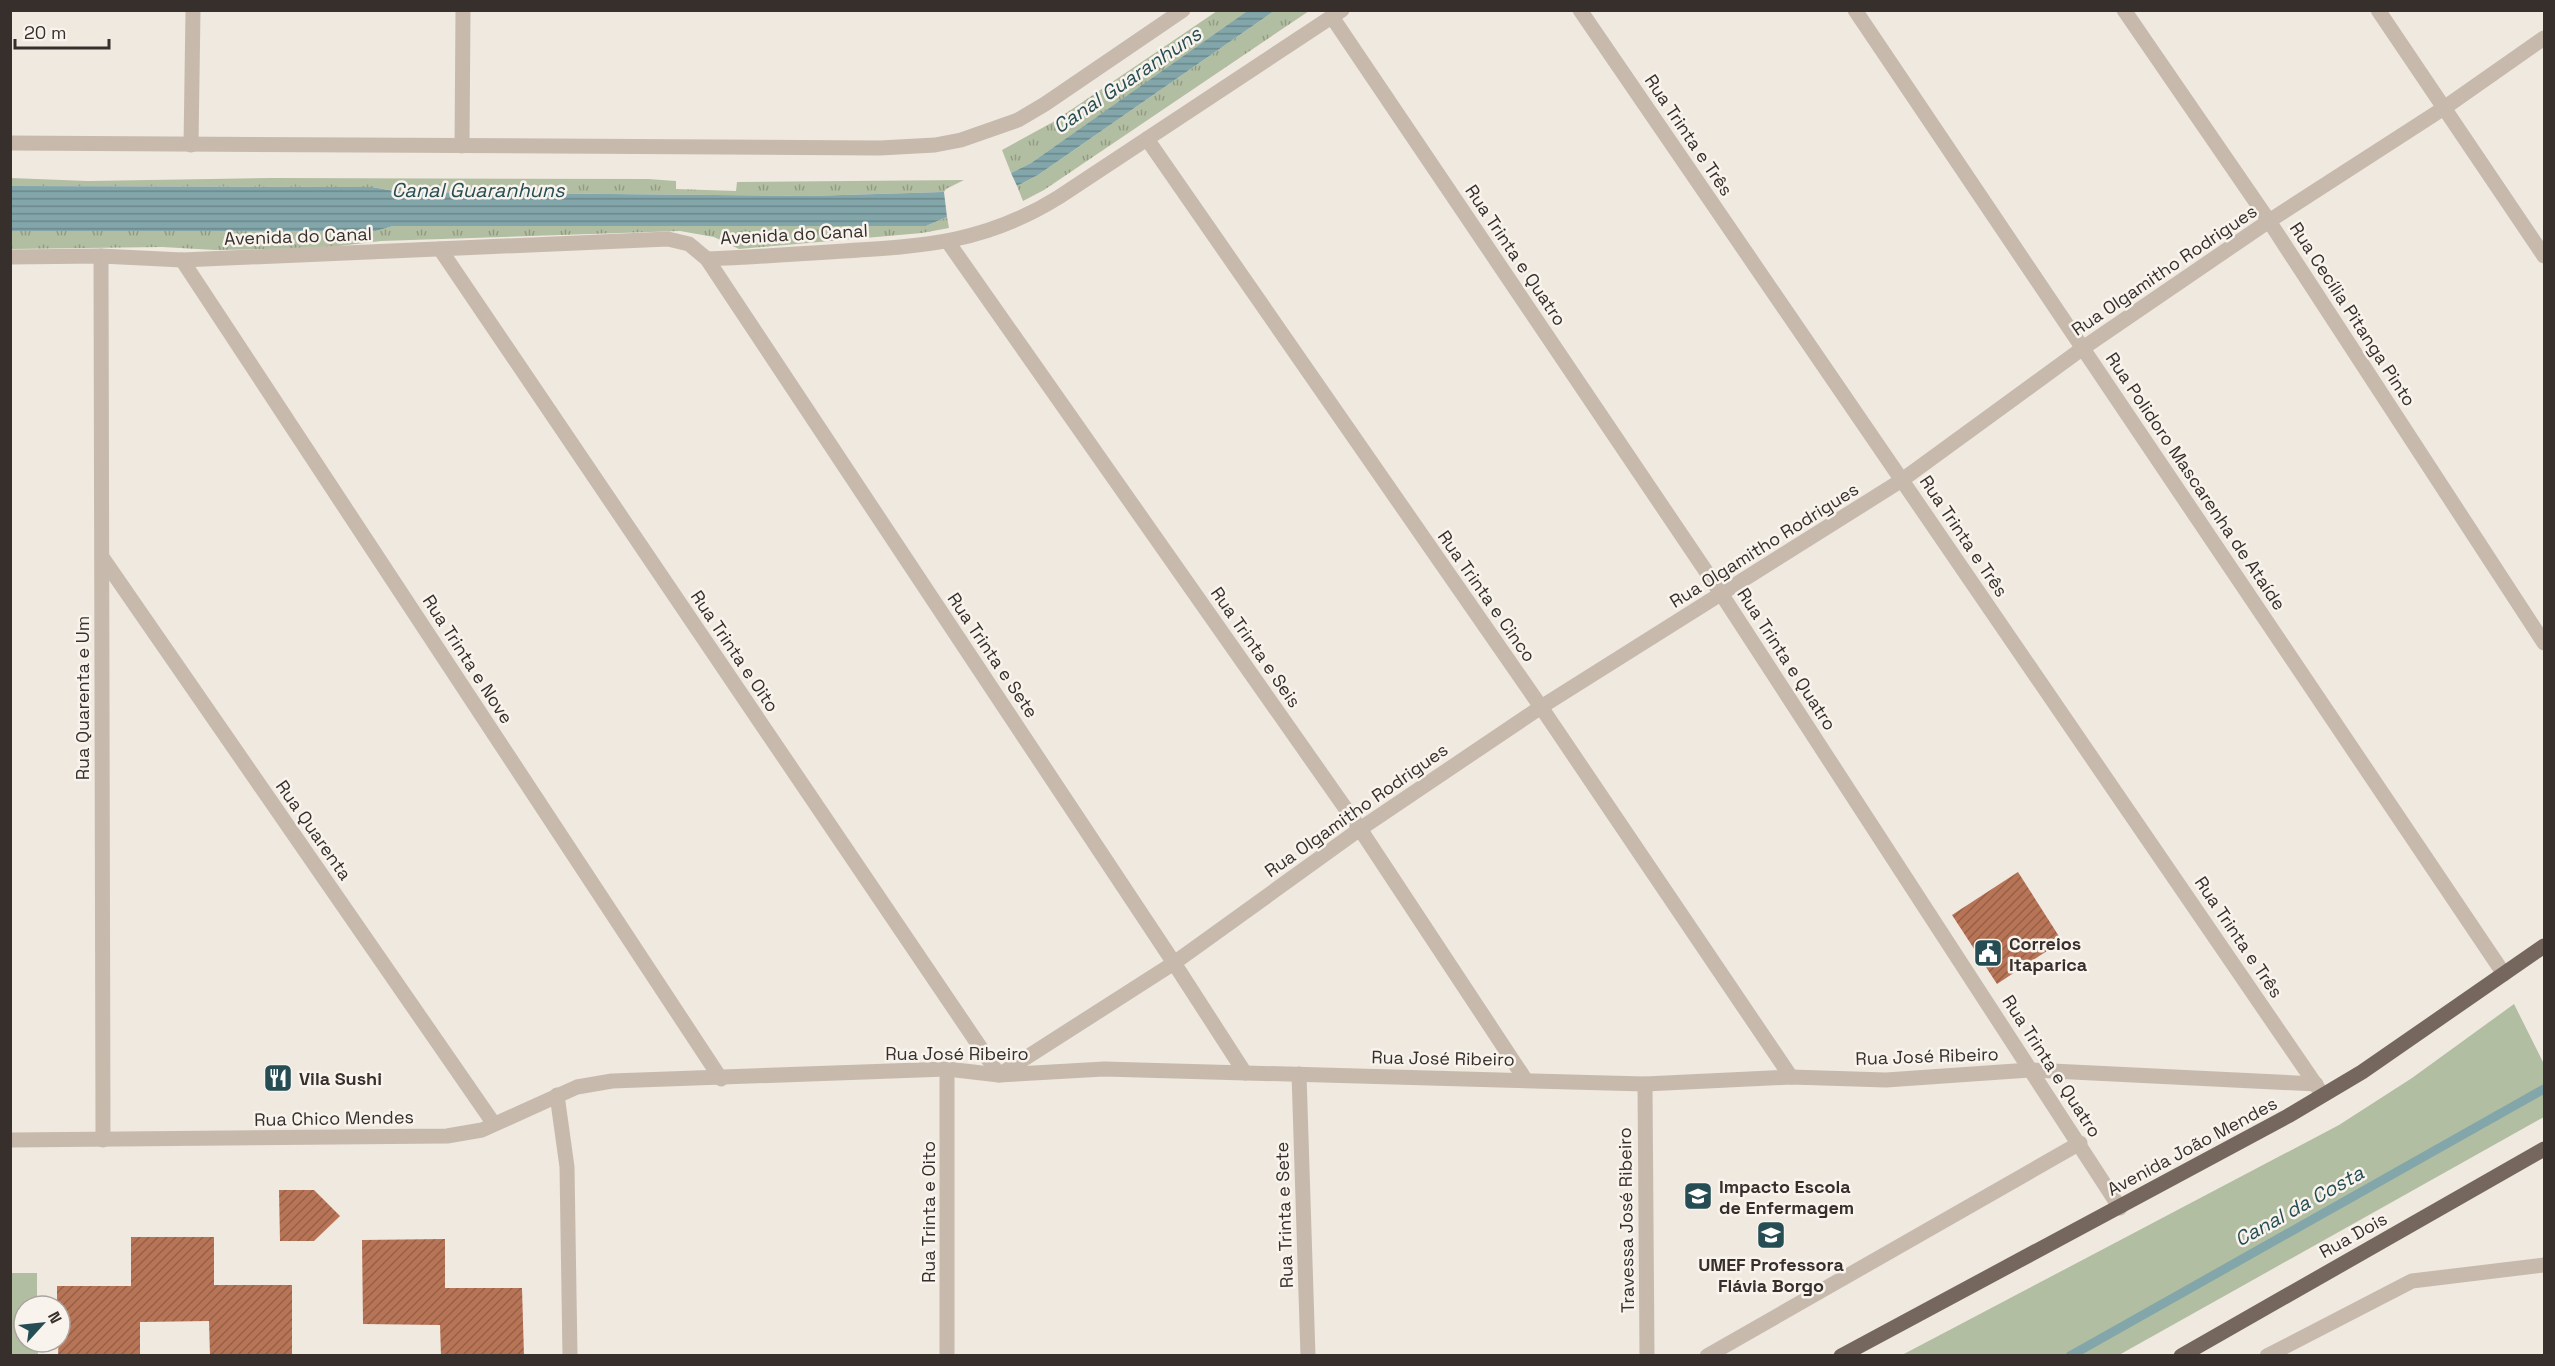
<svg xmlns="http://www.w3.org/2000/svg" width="2555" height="1366" viewBox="0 0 2555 1366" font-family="'Space Grotesk',sans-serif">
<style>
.grass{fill:url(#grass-tufts)}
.green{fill:#b2bea1}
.water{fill:url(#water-rules)}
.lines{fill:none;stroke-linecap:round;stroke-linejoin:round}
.stream{stroke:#82a6aa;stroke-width:9}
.building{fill:url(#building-hatch)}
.minor{stroke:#c7baad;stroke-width:15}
.major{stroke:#76675e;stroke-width:15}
.labels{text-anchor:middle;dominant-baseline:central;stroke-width:5;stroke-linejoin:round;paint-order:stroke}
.street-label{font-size:18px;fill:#362f2b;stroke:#f8f3ec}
.poi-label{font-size:18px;font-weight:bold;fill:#362f2b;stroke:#f8f3ec;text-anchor:start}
.water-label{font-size:20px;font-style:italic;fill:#254d53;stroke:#f8f3ec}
</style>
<defs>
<pattern id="grass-tufts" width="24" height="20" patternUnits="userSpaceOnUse" patternTransform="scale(1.5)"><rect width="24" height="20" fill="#b2bea1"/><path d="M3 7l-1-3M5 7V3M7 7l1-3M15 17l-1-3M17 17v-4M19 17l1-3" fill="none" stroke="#929b83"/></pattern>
<pattern id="water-rules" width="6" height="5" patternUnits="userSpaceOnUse" patternTransform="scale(1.5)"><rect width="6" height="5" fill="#82a6aa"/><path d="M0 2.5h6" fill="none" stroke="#6b888b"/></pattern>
<pattern id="building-hatch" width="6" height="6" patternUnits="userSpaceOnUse" patternTransform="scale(1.5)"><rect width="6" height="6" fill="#b87456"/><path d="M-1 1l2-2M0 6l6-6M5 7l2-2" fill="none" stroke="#966047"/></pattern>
</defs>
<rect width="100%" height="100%" fill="#f0e9e0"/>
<g class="grass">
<path d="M 1217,11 L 1249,11 L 1031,163 L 1011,173 L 1002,150 L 1053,122 Z"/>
<path d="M 1274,11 L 1309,11 L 1044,190 L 1023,201 L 1017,186 L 1038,175 Z"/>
<path d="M 11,178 L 88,181 L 271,178 L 648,179 L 676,181 L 676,189 L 736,191 L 737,182 L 964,180 L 946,189 L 944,192 L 809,196 L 400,192 L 372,187 L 11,186 Z"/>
<path d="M 947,217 L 949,228 L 922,233 L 739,249 L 714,237 L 680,231 L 381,241 L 323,248 L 215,250 L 162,247 L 11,249 L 10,231 L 376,231 L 393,226 L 926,226 Z"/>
</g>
<g class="green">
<path d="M 2514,1004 L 2544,1064 L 2544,1117 L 2119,1355 L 1902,1355 L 2339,1125 L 2412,1078 Z"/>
<path d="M 10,1273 L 37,1273 L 37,1306 L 24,1306 L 24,1342 L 37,1342 L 38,1355 L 11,1355 Z"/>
</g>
<g class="water">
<path d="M 1249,10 L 1274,11 L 1038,175 L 1017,186 L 1011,173 L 1031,163 Z"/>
<path d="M 11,186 L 372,187 L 400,192 L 809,196 L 944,192 L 947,217 L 926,226 L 393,226 L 376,231 L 11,231 Z"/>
</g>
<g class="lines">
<path class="stream" d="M 2070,1356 L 2544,1089"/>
</g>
<g class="building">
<path d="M 2018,872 L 2062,941 L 1997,984 L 1952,915 Z"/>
<path d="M 279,1190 L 314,1190 L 340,1216 L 314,1241 L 280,1241 Z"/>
<path d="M 131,1237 L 214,1237 L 214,1285 L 292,1285 L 292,1356 L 210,1356 L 209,1321 L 140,1322 L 140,1356 L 58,1356 L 60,1306 L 57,1306 L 57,1286 L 131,1286 Z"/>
<path d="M 445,1239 L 445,1288 L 522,1288 L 524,1356 L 441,1356 L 440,1325 L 363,1324 L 362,1240 Z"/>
</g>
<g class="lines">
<g class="minor">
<path d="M 1580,10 L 2320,1091"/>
<path d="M 1855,10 L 2504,974"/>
<path d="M 2124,10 L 2269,221 L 2544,643"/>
<path d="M 2378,10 L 2544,256"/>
<path d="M 1332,17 L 1722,595 L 2120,1208"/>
<path d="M 1147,139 L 1541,707 L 1791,1077"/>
<path d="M 10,143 L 880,148 L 935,145 L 961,140 L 1018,120 L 1045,104 L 1183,10"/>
<path d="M 191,145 L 193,10"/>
<path d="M 462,146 L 463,10"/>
<path d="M 948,242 L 1360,829 L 1525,1079"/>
<path d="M 440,249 L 999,1075 L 1174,963 L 1360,829 L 1541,707 L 1902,480 L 2083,348 L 2269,221 L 2444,108 L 2544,38"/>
<path d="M 101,256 L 103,1140"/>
<path d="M 10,257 L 101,256 L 182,260 L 668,239 L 689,244 L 707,259 L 1174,963 L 1245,1073"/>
<path d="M 707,259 C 753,257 799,254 844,251 C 927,246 987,242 1059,197 L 1342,10"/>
<path d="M 182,260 L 721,1079"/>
<path d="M 102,557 L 494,1124"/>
<path d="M 1299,1074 L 1308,1356"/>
<path d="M 1645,1084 L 1647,1356"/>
<path d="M 557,1095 L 567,1167 L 570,1356"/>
<path d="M 10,1140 L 447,1136 L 482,1130 L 577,1087 L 612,1081 L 947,1069 L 999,1075 L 1104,1069 L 1645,1084 L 1791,1077 L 1886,1080 L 2030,1070 L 2316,1084"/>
<path d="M 947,1356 L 947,1069"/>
<path d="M 1707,1356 L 2080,1143"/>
<path d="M 2267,1356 L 2412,1281 L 2544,1265"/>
</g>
<g class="major">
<path d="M 1841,1356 L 2288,1116 L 2362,1072 L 2544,946"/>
<path d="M 2181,1356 L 2544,1149"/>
</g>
</g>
<defs>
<g id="civic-square" transform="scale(1.5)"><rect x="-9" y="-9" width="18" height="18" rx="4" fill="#254d53" stroke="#f8f3ec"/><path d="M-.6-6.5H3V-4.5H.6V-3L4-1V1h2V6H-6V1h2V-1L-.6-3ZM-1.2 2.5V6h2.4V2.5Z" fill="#fff"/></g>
<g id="restaurant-square" transform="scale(1.5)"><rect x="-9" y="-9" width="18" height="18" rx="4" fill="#254d53" stroke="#f8f3ec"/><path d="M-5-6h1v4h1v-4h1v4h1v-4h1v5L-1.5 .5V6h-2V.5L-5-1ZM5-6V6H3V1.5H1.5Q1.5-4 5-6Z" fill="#fff"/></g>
<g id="university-square" transform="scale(1.5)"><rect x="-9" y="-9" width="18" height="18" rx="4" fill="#254d53" stroke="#f8f3ec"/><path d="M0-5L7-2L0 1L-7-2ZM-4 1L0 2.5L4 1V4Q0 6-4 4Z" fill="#fff"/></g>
<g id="school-square" transform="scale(1.5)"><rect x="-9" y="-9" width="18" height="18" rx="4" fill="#254d53" stroke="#f8f3ec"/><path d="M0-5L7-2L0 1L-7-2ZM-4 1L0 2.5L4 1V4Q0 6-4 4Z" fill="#fff"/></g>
</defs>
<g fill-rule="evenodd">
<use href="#civic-square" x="1988" y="953"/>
<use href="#restaurant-square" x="278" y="1078"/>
<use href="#university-square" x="1698" y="1196"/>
<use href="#school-square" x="1771" y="1235"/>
</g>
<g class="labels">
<g class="street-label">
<text transform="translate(1689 135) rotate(56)">Rua Trinta e Três</text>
<text transform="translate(794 234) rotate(-3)">Avenida do Canal</text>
<text transform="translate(298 236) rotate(-2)">Avenida do Canal</text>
<text transform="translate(1516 255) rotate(56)">Rua Trinta e Quatro</text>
<text transform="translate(2164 270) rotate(-34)">Rua Olgamitho Rodrigues</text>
<text transform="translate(2353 314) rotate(57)">Rua Cecília Pitanga Pinto</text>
<text transform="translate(2196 481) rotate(56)">Rua Polidoro Mascarenha de Ataíde</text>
<text transform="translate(1964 536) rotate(56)">Rua Trinta e Três</text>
<text transform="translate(1764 545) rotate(-32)">Rua Olgamitho Rodrigues</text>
<text transform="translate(1487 596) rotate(55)">Rua Trinta e Cinco</text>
<text transform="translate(1256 647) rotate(55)">Rua Trinta e Seis</text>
<text transform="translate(735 651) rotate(56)">Rua Trinta e Oito</text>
<text transform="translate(993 655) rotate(56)">Rua Trinta e Sete</text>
<text transform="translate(468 659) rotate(57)">Rua Trinta e Nove</text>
<text transform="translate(1787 659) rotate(57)">Rua Trinta e Quatro</text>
<text transform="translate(82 698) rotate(-90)">Rua Quarenta e Um</text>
<text transform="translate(1356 810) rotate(-35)">Rua Olgamitho Rodrigues</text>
<text transform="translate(314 830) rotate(55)">Rua Quarenta</text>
<text transform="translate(2239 937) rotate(56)">Rua Trinta e Três</text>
<text x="957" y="1053">Rua José Ribeiro</text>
<text transform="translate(1927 1056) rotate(-2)">Rua José Ribeiro</text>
<text transform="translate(1443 1058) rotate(1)">Rua José Ribeiro</text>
<text transform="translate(2052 1066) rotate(57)">Rua Trinta e Quatro</text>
<text transform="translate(334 1118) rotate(-1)">Rua Chico Mendes</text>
<text transform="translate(2192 1146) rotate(-28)">Avenida João Mendes</text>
<text transform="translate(928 1212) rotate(-90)">Rua Trinta e Oito</text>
<text transform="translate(1284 1215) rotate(-92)">Rua Trinta e Sete</text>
<text transform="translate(1626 1220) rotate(-91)">Travessa José Ribeiro</text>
<text transform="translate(2353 1235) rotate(-29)">Rua Dois</text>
</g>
<g class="poi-label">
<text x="2009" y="943">Correios<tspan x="2009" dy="21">Itaparica</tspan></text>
<text x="299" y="1078">Vila Sushi</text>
<text x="1719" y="1186">Impacto Escola<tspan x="1719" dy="21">de Enfermagem</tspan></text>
<text x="1771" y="1264" text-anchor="middle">UMEF Professora<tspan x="1771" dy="21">Flávia Borgo</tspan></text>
</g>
<g class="water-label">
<text transform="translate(1127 80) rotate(-34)">Canal Guaranhuns</text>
<text x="478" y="190">Canal Guaranhuns</text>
<text transform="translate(2299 1206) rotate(-29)">Canal da Costa</text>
</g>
</g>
<rect width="2555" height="1366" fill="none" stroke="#362f2b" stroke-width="24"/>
<g transform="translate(42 1324) rotate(63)"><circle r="28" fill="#f8f3ec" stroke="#aaa59f" stroke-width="1.5"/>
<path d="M0-4.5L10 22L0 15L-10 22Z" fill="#254d53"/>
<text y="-9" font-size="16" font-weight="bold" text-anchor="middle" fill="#362f2b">N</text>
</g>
<path d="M15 39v9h94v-9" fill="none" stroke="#362f2b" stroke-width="3"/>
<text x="24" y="39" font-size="18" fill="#362f2b" stroke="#f8f3ec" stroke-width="4.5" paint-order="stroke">20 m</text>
</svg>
